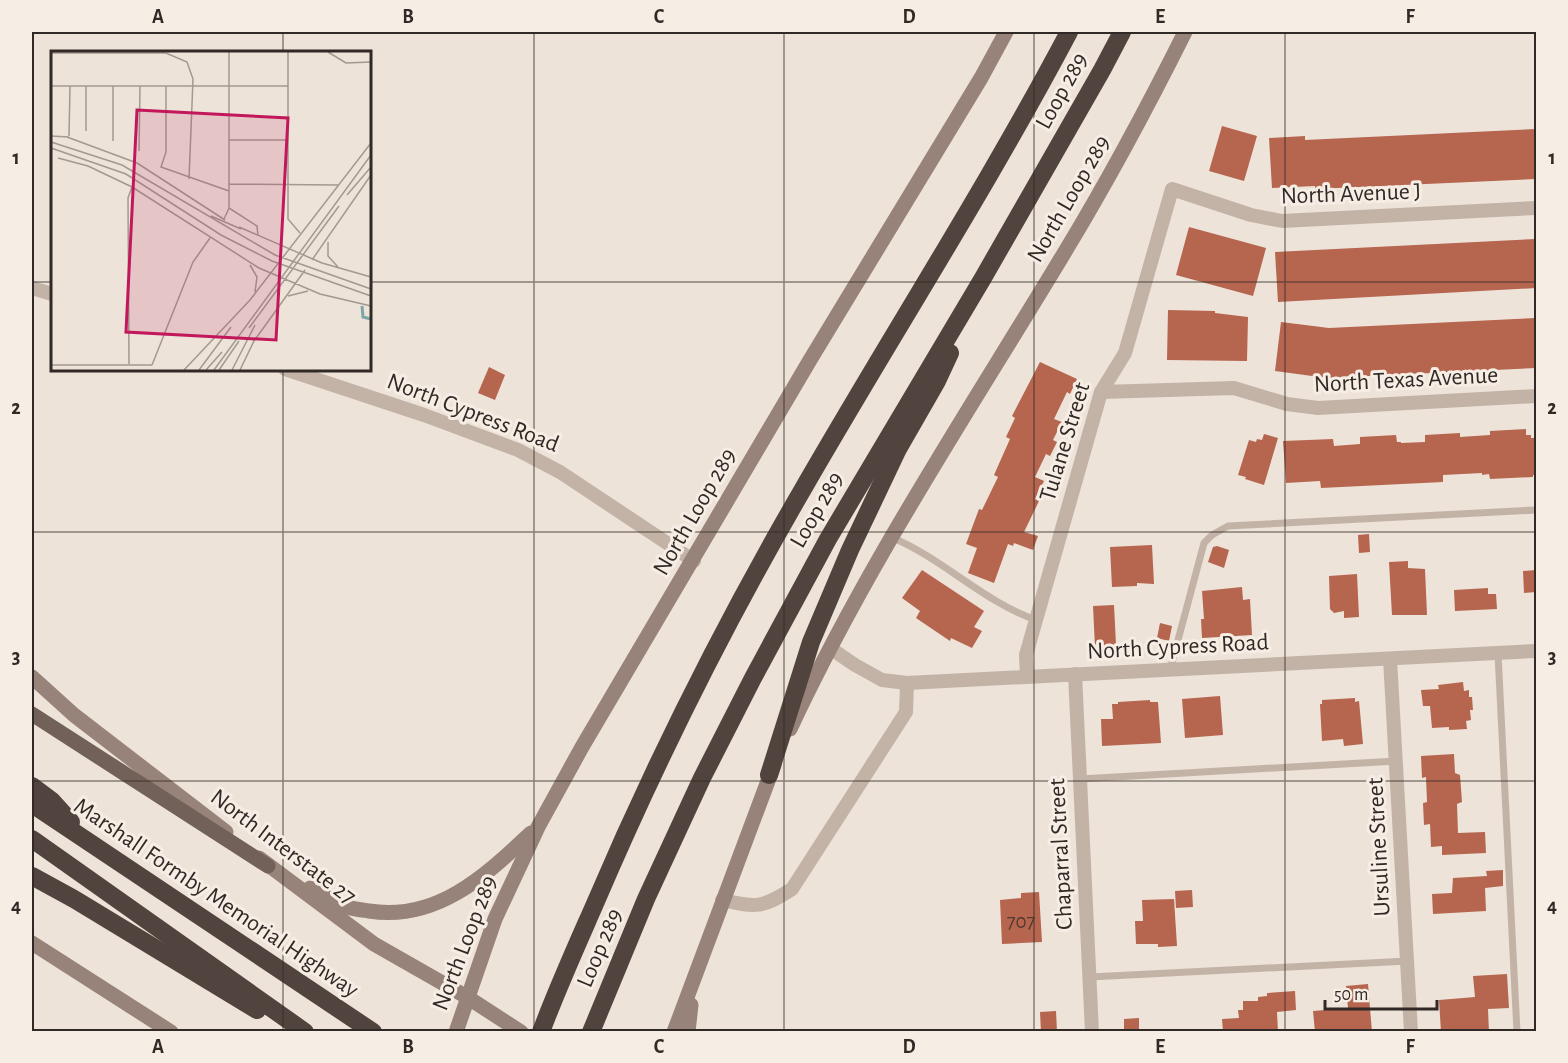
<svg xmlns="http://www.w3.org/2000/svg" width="1568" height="1063" viewBox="0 0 1568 1063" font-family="'Alegreya Sans',sans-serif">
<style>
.building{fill:#b6654e}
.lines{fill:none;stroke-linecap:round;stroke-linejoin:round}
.service{stroke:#c3b3a7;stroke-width:7}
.minor{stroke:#c3b3a7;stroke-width:14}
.secondary{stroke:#978379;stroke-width:15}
.primary{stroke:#716159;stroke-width:15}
.motorway{stroke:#51443e;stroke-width:18}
.grid{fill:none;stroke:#312926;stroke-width:1.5;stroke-opacity:0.55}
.labels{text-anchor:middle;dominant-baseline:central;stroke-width:6;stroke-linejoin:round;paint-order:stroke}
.number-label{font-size:21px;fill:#523830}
.street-label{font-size:24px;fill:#312926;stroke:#f6ede4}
.inset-river{fill:none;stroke:#7ca6a7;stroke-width:3}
.inset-road{fill:none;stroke:#a29991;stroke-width:1.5}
.view{fill:#c2185b;fill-opacity:0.15;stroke:#c2185b;stroke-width:3}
.inset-edge{fill:none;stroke:#312926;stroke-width:3}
.neatline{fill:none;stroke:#312926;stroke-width:2}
.grid-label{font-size:20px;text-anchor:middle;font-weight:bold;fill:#312926}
</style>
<rect width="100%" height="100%" fill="#ede3d9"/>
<g class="building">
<path d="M 1222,126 L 1257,136 L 1244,181 L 1209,171 Z"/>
<path d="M 1536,129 L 1536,179 L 1315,189 L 1315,186 L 1272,188 L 1269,138 L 1305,136 L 1305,140 Z"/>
<path d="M 1189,227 L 1266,248 L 1253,296 L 1176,275 Z"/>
<path d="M 1536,239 L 1536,288 L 1278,302 L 1275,252 Z"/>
<path d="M 1168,310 L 1215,311 L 1215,313 L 1248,317 L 1247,361 L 1167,360 Z"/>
<path d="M 1536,318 L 1536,368 L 1327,378 L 1275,371 L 1281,322 L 1329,328 Z"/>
<path d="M 1040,362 L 1077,379 L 1070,394 L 1067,392 L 1054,419 L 1062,422 L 1053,440 L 1057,442 L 1050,456 L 1046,454 L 1035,477 L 1044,481 L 1035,499 L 1039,501 L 1024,532 L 1038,536 L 1033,550 L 1014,543 L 1013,546 L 1008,544 L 994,583 L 968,573 L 977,548 L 966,544 L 979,509 L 982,510 L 998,477 L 994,475 L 1010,439 L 1006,437 L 1015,418 L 1012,416 Z"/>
<path d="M 489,367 L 505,375 L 495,400 L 478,393 Z"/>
<path d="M 1526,429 L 1526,435 L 1531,435 L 1531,438 L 1536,438 L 1536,475 L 1533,475 L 1533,477 L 1490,479 L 1489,474 L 1482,475 L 1482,473 L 1443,475 L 1443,482 L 1321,488 L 1320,481 L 1286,483 L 1283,441 L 1333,439 L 1334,446 L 1360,444 L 1360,437 L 1396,435 L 1397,442 L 1401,442 L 1401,443 L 1425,442 L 1425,435 L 1460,433 L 1460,437 L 1490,435 L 1490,431 Z"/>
<path d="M 1264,434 L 1278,438 L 1264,485 L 1245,479 L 1246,477 L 1238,475 L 1249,440 L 1256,442 L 1257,439 L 1262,440 Z"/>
<path d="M 1369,534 L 1370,552 L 1359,553 L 1358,535 Z"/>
<path d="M 1152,545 L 1154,584 L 1137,583 L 1137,586 L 1112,587 L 1110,547 Z"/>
<path d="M 1217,546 L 1229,550 L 1224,568 L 1208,562 L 1213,547 Z"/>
<path d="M 1408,561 L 1408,568 L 1425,569 L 1427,615 L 1392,615 L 1389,562 Z"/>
<path d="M 922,570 L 984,611 L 974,627 L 982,631 L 972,648 L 951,638 L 950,641 L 916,618 L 920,611 L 902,598 Z"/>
<path d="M 1536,570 L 1536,592 L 1524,593 L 1523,571 Z"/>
<path d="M 1357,574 L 1359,617 L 1344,618 L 1344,611 L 1334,613 L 1330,609 L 1329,576 Z"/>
<path d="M 1242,587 L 1243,600 L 1250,599 L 1252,635 L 1202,638 L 1201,619 L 1204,619 L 1202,591 Z"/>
<path d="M 1488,588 L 1488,594 L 1496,594 L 1497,609 L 1455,611 L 1454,590 Z"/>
<path d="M 1114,605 L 1116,645 L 1095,647 L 1093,606 Z"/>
<path d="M 1160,623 L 1172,626 L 1169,641 L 1157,638 Z"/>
<path d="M 1463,682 L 1464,691 L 1469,690 L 1469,697 L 1472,697 L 1473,710 L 1470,710 L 1471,720 L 1466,721 L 1467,729 L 1449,730 L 1449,727 L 1432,728 L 1430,706 L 1423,706 L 1421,690 L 1439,689 L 1438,685 Z"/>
<path d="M 1220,696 L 1223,735 L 1185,738 L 1182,699 Z"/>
<path d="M 1355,698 L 1355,702 L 1359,701 L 1363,744 L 1344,746 L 1343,739 L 1322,741 L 1320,704 L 1322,704 L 1322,700 Z"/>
<path d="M 1150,700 L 1150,702 L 1158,702 L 1161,743 L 1102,746 L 1101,719 L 1113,719 L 1112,704 L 1118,704 L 1118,702 Z"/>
<path d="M 1454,754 L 1455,773 L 1460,775 L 1462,802 L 1457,804 L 1458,833 L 1485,832 L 1486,853 L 1442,855 L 1442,846 L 1431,847 L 1430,824 L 1424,825 L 1423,803 L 1427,802 L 1426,777 L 1422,778 L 1421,756 Z"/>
<path d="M 1503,870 L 1503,886 L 1485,888 L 1486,911 L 1433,914 L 1432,894 L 1452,893 L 1453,878 L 1487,876 L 1486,871 Z"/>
<path d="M 1192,890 L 1193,907 L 1176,908 L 1175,891 Z"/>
<path d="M 1039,892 L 1042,942 L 1002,944 L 1000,900 L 1021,898 L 1021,893 Z"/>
<path d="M 1174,899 L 1177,946 L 1158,947 L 1158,944 L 1136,944 L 1135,921 L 1143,921 L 1142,900 Z"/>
<path d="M 1507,974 L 1509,1008 L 1488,1009 L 1489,1032 L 1441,1032 L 1439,1000 L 1475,997 L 1473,976 Z"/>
<path d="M 1368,984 L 1372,1032 L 1315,1032 L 1313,1011 L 1348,1008 L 1346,986 Z"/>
<path d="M 1295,991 L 1296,1010 L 1277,1012 L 1278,1032 L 1223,1032 L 1222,1019 L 1239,1018 L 1238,1010 L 1243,1010 L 1243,1001 L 1258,1001 L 1258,997 L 1267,996 L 1267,993 Z"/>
<path d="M 1056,1011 L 1057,1032 L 1041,1032 L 1040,1012 Z"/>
<path d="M 1139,1018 L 1139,1032 L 1124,1032 L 1124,1019 Z"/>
</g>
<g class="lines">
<g class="service">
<path d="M 893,538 C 943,559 984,602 1036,620"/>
<path d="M 1498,654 L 1517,1032"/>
<path d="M 1170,670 L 1204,543 L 1212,535 L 1228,526 L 1536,510"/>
<path d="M 1080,779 L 1397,761"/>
<path d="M 1090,977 L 1408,961"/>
</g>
<g class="minor">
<path d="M 32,288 L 52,294"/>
<path d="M 285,369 L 424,415 L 518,450 L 560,472 L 694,561"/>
<path d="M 1101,392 L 1234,388 L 1287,404 L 1318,408 L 1536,396"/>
<path d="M 830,648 L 855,665 L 882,680 L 907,683 L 1536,651"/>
<path d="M 1390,659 L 1411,1032"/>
<path d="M 1075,674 L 1092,1032"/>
<path d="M 1027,677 L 1026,655 L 1101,392 L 1125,353 L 1172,189 L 1251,215 L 1282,221 L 1536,208"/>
<path d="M 722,900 C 757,908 762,908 792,889 L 906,712 L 907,683"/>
</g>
<g class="secondary">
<path d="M 32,677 L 74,715 L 226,832"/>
<path d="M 790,729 C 868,562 971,408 1066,250 C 1109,179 1148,106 1185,32"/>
<path d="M 259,858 L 374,944 L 467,997 L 521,1032"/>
<path d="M 310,888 C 322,894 334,902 347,907 C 354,909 362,910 369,911 C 437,922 486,875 531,833"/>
<path d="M 32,943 L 171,1032"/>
<path d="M 456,1032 L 495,919 L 538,827 L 582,747 L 810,360 L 981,78 L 1006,32"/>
<path d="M 674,1032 L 774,765"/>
<path d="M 688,1032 L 691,1005"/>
</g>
<path class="primary" d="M 32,714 L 268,866"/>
<g class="motorway">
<path d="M 769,775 L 811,642 L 850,550 L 898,449 L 937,381 L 950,353"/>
<path d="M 32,786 L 52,801 L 71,822"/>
<path d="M 32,804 L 373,1032"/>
<path d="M 32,839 L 305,1032"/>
<path d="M 32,876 L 74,899 L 257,1010"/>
<path d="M 541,1032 C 557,989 576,947 594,906 C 655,763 725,623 803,489 C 891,336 987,187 1069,32"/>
<path d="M 591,1032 L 646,899 L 702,778 L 753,678 L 828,539 L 983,278 L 1102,70 L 1122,32"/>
</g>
</g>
<path class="grid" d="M 283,32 L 283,52M 534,32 L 534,1032M 784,32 L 784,1032M 1034,32 L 1034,1032M 1285,32 L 1285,1032M 32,282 L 52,282M 369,282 L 1536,282M 283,369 L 283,1032M 32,532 L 1536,532M 32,781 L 1536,781"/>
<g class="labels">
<g class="number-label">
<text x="1021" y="921">707</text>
</g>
<g class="street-label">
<text transform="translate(1062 91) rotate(-61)">Loop 289</text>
<text transform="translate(1351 194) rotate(-2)">North Avenue J</text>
<text transform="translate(1069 199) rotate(-60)">North Loop 289</text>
<text transform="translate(1406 380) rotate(-3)">North Texas Avenue</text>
<text transform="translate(473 413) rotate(21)">North Cypress Road</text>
<text transform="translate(1065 442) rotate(-73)">Tulane Street</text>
<text transform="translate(817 510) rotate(-60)">Loop 289</text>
<text transform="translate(695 512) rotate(-60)">North Loop 289</text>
<text transform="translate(1178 647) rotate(-3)">North Cypress Road</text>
<text transform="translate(283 847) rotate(37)">North Interstate 27</text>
<text transform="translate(1379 847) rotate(-93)">Ursuline Street</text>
<text transform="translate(1061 854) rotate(-93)">Chaparral Street</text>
<text transform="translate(216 898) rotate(34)">Marshall Formby Memorial Highway</text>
<text transform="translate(465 943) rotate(-69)">North Loop 289</text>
<text transform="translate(600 948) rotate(-67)">Loop 289</text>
</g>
</g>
<g transform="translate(51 51)">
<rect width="320" height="320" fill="#ede3d9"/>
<path class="inset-river" d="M 311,255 L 312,266 L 320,268"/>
<path class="inset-road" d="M 237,1 L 237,168 L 249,182M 277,1 L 295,12 L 320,11M 0,2 L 115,2 L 136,11 L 142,28 L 138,128M 0,35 L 237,35M 35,35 L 35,80M 115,35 L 115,101 L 110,116 L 178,140M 0,85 L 18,86M 18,85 L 19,35M 16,86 L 86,112 L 174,169M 178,89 L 237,89M 62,90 L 62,35M 0,91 L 71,114 L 224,204 L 320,238M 0,97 L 75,123 L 170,184 L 221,210 L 320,245M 88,100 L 89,35M 7,107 L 37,115 L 81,136 L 208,217 L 269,243 L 320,255M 178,133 L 287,134M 296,144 L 320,116M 178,157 L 206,175 L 207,185M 160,165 L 190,178M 173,168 L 178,157 L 178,1M 188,176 L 271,212 L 320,226M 277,191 L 277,205 L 287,216M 261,209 L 320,124M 199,214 L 206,226 L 204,241M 237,245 L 257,240M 198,277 L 288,155M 78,313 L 77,147 L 81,136M 0,314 L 101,314M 101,314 L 142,211 L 159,187M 133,319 L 199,249 L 320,92M 148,319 L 180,276M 155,319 L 171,301M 163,319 L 320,104M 168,319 L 188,290M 181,319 L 204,274M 189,319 L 203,290 L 254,219"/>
<path class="view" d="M 86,59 L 237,67 L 225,289 L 75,281 Z"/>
<rect width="320" height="320" class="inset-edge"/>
</g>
<rect width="1568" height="1063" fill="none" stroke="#f6ede4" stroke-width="66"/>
<path d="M1325 1000v9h112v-9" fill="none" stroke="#312926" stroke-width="3"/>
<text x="1334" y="1000" font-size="18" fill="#312926" stroke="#f6ede4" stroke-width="4.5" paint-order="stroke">50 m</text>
<rect x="33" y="33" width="1502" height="997" class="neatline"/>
<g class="grid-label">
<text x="158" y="23">A</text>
<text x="408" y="23">B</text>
<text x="659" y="23">C</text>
<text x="909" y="23">D</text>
<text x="1160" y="23">E</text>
<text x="1410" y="23">F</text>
<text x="16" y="164">1</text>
<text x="1552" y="164">1</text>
<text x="16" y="414">2</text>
<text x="1552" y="414">2</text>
<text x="16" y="663">3</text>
<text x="1552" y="663">3</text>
<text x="16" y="912">4</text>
<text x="1552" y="912">4</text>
<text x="158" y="1053">A</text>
<text x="408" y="1053">B</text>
<text x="659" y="1053">C</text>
<text x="909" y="1053">D</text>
<text x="1160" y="1053">E</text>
<text x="1410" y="1053">F</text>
</g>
</svg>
